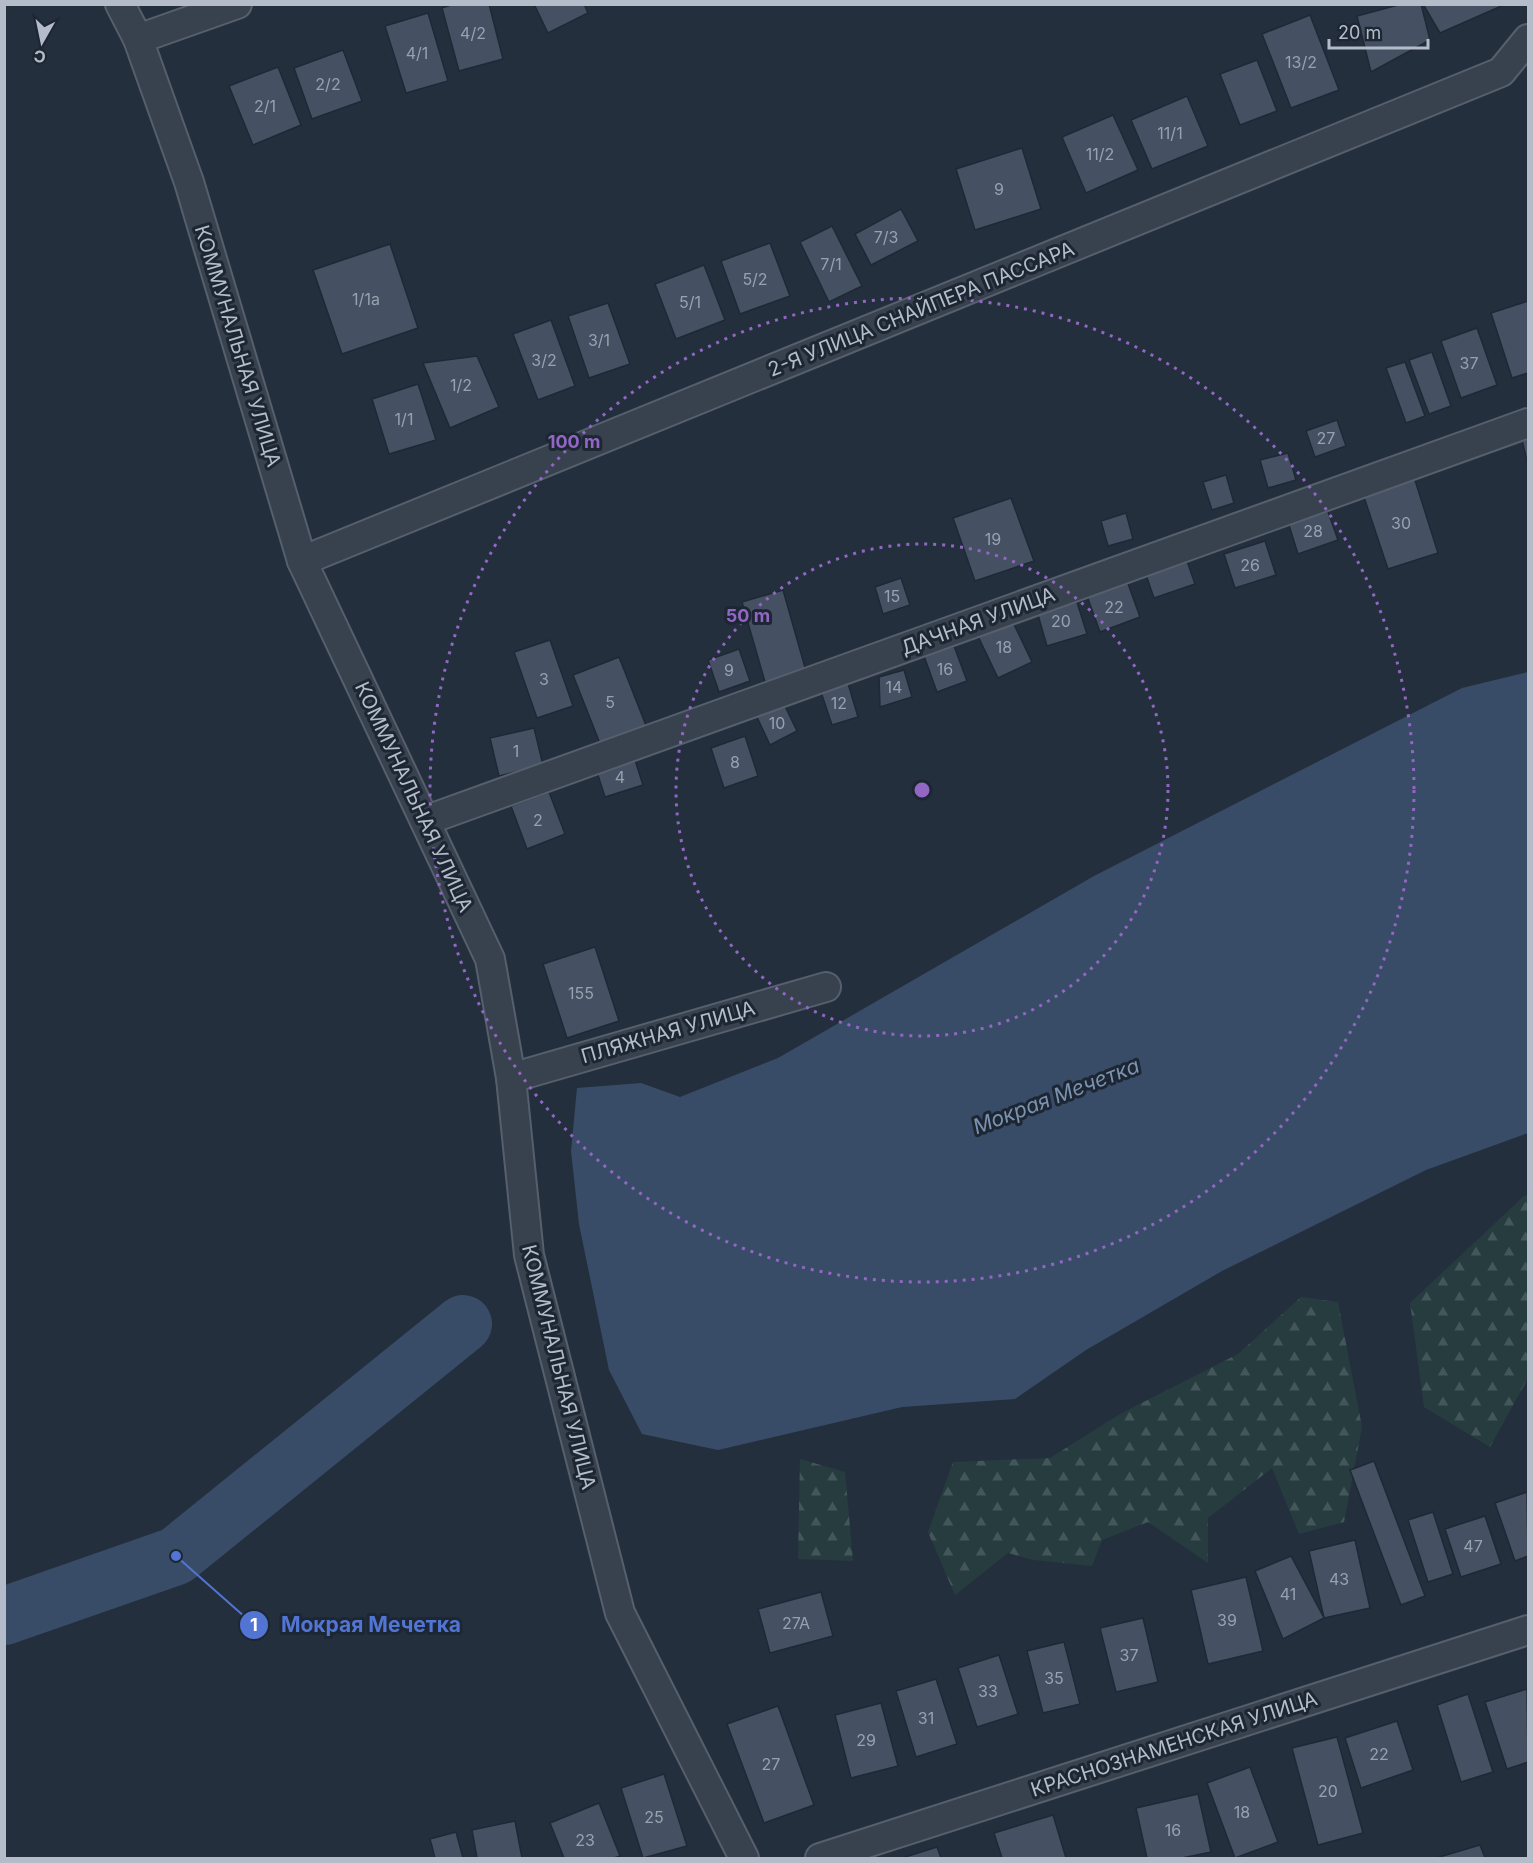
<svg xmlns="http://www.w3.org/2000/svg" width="1533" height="1863" viewBox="0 0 1533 1863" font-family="Inter,sans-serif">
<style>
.forest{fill:url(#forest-firs)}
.water{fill:#394c67}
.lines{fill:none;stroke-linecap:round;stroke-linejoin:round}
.river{stroke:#394c67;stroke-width:58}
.building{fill:#455162;stroke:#1f2835;stroke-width:1.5}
.minor-casing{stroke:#565f6c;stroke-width:32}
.minor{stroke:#38414e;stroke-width:28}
.ring{fill:none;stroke:#9266c3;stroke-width:3;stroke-dasharray:3 6}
.labels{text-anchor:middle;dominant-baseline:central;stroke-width:6;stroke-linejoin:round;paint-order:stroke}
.number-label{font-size:16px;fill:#98a1af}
.street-label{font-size:20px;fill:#b4bcc9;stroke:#1d2633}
.water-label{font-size:21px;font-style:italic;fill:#7c92b1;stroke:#1d2633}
.centre{fill:#9266c3;stroke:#1d2633;stroke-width:3}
.ring-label{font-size:18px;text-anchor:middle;font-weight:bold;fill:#9266c3;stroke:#1d2633;stroke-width:6;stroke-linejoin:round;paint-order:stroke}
.leader{fill:none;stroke:#5274d3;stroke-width:2}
.callout-dot{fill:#5274d3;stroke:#1d2633;stroke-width:2}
.mark-label{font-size:18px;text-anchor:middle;font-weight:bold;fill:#fff}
.callout-label{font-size:21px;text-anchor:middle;font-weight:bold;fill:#5274d3;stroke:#1d2633;stroke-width:6;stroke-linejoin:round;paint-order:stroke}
</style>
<defs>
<pattern id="forest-firs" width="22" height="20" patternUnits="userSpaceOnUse" patternTransform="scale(1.5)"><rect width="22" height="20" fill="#263c3f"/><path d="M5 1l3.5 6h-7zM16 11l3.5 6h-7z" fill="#435659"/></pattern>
</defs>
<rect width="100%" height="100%" fill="#242f3e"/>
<g class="forest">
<path d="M 1528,1195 L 1528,1378 L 1490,1447 L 1424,1407 L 1410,1303 L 1524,1196 Z"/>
<path d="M 1301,1297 L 1338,1302 L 1362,1427 L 1344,1522 L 1299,1534 L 1272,1468 L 1208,1518 L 1208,1563 L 1148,1522 L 1102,1540 L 1092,1566 L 1034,1560 L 1008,1553 L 955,1595 L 928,1532 L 953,1462 L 1050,1458 L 1120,1414 L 1238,1354 Z"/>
<path d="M 800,1459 L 845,1472 L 853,1561 L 798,1559 Z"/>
</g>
<path class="water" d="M 1528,672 L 1528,1133 L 1426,1170 L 1222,1271 L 1086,1350 L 1015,1399 L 902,1407 L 718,1450 L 642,1434 L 609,1370 L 579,1224 L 571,1151 L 577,1088 L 641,1083 L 680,1097 L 778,1058 L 1094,876 L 1462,688 Z"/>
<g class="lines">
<path class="river" d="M 4,1616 L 176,1556 L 463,1324"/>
</g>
<g class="building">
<path d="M 454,4 L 489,4 L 503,59 L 459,71 L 442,8 Z"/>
<path d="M 534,4 L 584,4 L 588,13 L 548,33 Z"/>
<path d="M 1402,4 L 1421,4 L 1430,40 L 1371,72 L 1357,16 Z"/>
<path d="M 1423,4 L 1506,4 L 1440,33 Z"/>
<path d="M 428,13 L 448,81 L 406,93 L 385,26 Z"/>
<path d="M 1310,15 L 1339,90 L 1291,108 L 1262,34 Z"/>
<path d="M 343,50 L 362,101 L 312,119 L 294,68 Z"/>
<path d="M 1257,60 L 1277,111 L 1240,125 L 1220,74 Z"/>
<path d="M 278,67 L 301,125 L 253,145 L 229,86 Z"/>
<path d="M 1187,96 L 1208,146 L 1152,169 L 1131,120 Z"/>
<path d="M 1113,115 L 1138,170 L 1086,193 L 1062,137 Z"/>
<path d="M 1022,148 L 1041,209 L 975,230 L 956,169 Z"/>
<path d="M 901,209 L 918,241 L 871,265 L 855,234 Z"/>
<path d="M 832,226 L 862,286 L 829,302 L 800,242 Z"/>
<path d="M 770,243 L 790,296 L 740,314 L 721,261 Z"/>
<path d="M 390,244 L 418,328 L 342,354 L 313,270 Z"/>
<path d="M 704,265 L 725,320 L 676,339 L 655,284 Z"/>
<path d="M 1528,301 L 1528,373 L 1512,378 L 1491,313 Z"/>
<path d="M 608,303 L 630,364 L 589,378 L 568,316 Z"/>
<path d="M 551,320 L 575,386 L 538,400 L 513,334 Z"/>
<path d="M 1477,328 L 1497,385 L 1461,398 L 1441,341 Z"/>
<path d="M 1432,352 L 1451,406 L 1429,414 L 1409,360 Z"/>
<path d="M 477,356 L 499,407 L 450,428 L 423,363 Z"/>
<path d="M 1405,362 L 1425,416 L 1406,423 L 1386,368 Z"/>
<path d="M 418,384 L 436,440 L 389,454 L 372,399 Z"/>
<path d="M 1337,420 L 1346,446 L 1315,457 L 1306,431 Z"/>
<path d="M 1528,434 L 1528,465 L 1521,436 Z"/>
<path d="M 1288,453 L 1296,480 L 1268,488 L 1260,460 Z"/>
<path d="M 1226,475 L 1234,503 L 1212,510 L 1203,482 Z"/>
<path d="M 1414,477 L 1438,553 L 1388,569 L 1363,494 Z"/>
<path d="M 1011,498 L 1034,561 L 975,581 L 953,518 Z"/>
<path d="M 1327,509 L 1338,540 L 1298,554 L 1288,522 Z"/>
<path d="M 1126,513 L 1133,539 L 1108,546 L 1101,521 Z"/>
<path d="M 1265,541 L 1276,575 L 1235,588 L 1224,554 Z"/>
<path d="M 1187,561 L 1195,584 L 1154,598 L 1146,575 Z"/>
<path d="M 901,578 L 910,605 L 883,614 L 875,587 Z"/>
<path d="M 1127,581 L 1140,617 L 1100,632 L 1087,596 Z"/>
<path d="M 783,590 L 806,671 L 765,682 L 742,602 Z"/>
<path d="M 1075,596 L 1087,634 L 1047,646 L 1036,608 Z"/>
<path d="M 1010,616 L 1032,662 L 998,678 L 976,632 Z"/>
<path d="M 550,640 L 573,706 L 537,718 L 514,652 Z"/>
<path d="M 954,646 L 967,681 L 937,692 L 924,656 Z"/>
<path d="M 739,649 L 750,681 L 719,692 L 708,660 Z"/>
<path d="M 619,657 L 647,728 L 601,746 L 573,675 Z"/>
<path d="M 904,670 L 912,697 L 880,707 L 879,677 Z"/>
<path d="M 847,680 L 858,717 L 832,725 L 820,689 Z"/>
<path d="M 783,702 L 797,731 L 770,745 L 756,715 Z"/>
<path d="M 534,728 L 543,765 L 499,776 L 490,738 Z"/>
<path d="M 745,736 L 758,776 L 724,788 L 711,748 Z"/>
<path d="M 634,757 L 643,785 L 605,797 L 596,769 Z"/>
<path d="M 549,792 L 565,834 L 527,849 L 511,806 Z"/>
<path d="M 595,947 L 619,1021 L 567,1038 L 543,964 Z"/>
<path d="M 1374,1461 L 1425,1596 L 1401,1605 L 1350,1470 Z"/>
<path d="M 1527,1492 L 1528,1556 L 1515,1561 L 1495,1503 Z"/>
<path d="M 1433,1512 L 1453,1574 L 1428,1582 L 1408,1520 Z"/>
<path d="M 1485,1516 L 1501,1564 L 1461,1577 L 1445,1529 Z"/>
<path d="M 1355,1540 L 1370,1608 L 1324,1618 L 1309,1551 Z"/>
<path d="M 1291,1556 L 1324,1618 L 1283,1639 L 1255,1571 Z"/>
<path d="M 1246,1577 L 1263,1651 L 1208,1664 L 1191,1590 Z"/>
<path d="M 821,1592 L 833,1636 L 770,1653 L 758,1609 Z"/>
<path d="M 1143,1618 L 1158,1682 L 1116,1692 L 1100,1628 Z"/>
<path d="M 1064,1642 L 1080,1704 L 1043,1713 L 1027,1651 Z"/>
<path d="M 999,1655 L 1018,1714 L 977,1727 L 958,1668 Z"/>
<path d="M 936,1679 L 957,1744 L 916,1757 L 896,1691 Z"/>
<path d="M 1527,1689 L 1528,1762 L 1507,1769 L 1485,1702 Z"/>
<path d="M 1468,1694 L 1493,1772 L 1461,1782 L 1437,1705 Z"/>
<path d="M 881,1703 L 898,1766 L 851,1778 L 835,1715 Z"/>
<path d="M 778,1706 L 814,1805 L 764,1823 L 727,1724 Z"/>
<path d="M 1397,1721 L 1413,1770 L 1361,1788 L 1345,1738 Z"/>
<path d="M 1337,1737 L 1363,1833 L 1318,1845 L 1292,1748 Z"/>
<path d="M 1250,1767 L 1278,1842 L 1235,1858 L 1207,1783 Z"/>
<path d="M 664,1774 L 687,1846 L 643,1858 L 621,1788 Z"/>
<path d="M 1198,1794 L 1211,1852 L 1182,1858 L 1147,1858 L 1136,1808 Z"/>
<path d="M 599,1803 L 620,1856 L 614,1858 L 564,1858 L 550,1823 Z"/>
<path d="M 1053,1815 L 1066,1858 L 1002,1858 L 994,1833 Z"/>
<path d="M 515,1821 L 522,1858 L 477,1858 L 472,1830 Z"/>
<path d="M 456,1832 L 463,1858 L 435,1858 L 430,1839 Z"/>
<path d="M 1480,1845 L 1485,1858 L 1436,1858 Z"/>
<path d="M 937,1847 L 941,1858 L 902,1858 Z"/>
</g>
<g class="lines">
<g class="minor-casing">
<g id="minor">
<path d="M 120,4 L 138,39 L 189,182 L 302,561 L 490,959 L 511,1078 L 529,1255 L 620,1613 L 744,1858"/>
<path d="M 138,39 L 237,4"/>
<path d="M 302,561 L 1501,72 L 1528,39"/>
<path d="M 427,820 L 1528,423"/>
<path d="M 511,1078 L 826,987"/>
<path d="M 820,1858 L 1528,1630"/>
</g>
</g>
<use href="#minor" class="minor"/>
</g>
<g class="ring">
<circle cx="922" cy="790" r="246"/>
<circle cx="922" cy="790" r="492"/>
</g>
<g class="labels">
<g class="number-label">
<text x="473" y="33">4/2</text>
<text x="417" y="53">4/1</text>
<text x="1301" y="62">13/2</text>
<text x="328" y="84">2/2</text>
<text x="265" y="106">2/1</text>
<text x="1170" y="133">11/1</text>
<text x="1100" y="154">11/2</text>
<text x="999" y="189">9</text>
<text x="886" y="237">7/3</text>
<text x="831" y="264">7/1</text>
<text x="755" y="279">5/2</text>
<text x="366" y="299">1/1а</text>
<text x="690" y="302">5/1</text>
<text x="599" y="340">3/1</text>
<text x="544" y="360">3/2</text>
<text x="1469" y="363">37</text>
<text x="461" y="385">1/2</text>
<text x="404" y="419">1/1</text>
<text x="1326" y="438">27</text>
<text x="1401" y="523">30</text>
<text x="1313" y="531">28</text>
<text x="993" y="539">19</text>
<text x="1250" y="565">26</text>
<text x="892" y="596">15</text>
<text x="1114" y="607">22</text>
<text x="1061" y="621">20</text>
<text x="1004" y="647">18</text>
<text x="945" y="669">16</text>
<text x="729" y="670">9</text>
<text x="544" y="679">3</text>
<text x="894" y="687">14</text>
<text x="610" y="702">5</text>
<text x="839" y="703">12</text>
<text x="777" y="723">10</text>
<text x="516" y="751">1</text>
<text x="735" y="762">8</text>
<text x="620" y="777">4</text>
<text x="538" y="820">2</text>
<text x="581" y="993">155</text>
<text x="1473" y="1546">47</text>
<text x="1339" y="1579">43</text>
<text x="1288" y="1594">41</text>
<text x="1227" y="1620">39</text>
<text x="796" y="1623">27А</text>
<text x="1129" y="1655">37</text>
<text x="1054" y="1678">35</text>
<text x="988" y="1691">33</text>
<text x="926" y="1718">31</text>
<text x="866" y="1740">29</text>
<text x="1379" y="1754">22</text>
<text x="771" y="1764">27</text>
<text x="1328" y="1791">20</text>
<text x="1242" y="1812">18</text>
<text x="654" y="1817">25</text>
<text x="1173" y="1830">16</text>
<text x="585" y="1840">23</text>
</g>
<g class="street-label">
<text transform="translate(921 309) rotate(-22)">2-Я УЛИЦА СНАЙПЕРА ПАССАРА</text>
<text transform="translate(238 346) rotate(73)">КОММУНАЛЬНАЯ УЛИЦА</text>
<text transform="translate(978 621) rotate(-20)">ДАЧНАЯ УЛИЦА</text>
<text transform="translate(414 797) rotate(65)">КОММУНАЛЬНАЯ УЛИЦА</text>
<text transform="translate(668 1032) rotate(-16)">ПЛЯЖНАЯ УЛИЦА</text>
<text transform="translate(559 1367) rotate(76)">КОММУНАЛЬНАЯ УЛИЦА</text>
<text transform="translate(1174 1744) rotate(-18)">КРАСНОЗНАМЕНСКАЯ УЛИЦА</text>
</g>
<g class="water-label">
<text transform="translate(1056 1096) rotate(-21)">Мокрая Мечетка</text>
</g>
</g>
<circle cx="922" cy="790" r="9" class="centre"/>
<g class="ring-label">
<text x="574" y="448">100 m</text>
<text x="748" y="622">50 m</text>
</g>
<path class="leader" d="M176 1556L254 1625"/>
<g class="callout-dot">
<circle cx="176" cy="1556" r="6"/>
<circle cx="254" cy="1625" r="15"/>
</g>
<g class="mark-label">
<text x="254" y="1631">1</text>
</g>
<g class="callout-label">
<text x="371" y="1632">Мокрая Мечетка</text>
</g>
<rect width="1533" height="1863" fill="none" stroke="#b4bcc9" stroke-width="12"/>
<g transform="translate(42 42) rotate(189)" stroke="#1d2633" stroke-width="4.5" paint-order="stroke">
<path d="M0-4.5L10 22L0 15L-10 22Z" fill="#b4bcc9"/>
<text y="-9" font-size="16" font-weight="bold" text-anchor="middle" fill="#b4bcc9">С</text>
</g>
<path d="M1329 39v9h99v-9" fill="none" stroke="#b4bcc9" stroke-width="3"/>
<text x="1338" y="39" font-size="18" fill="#b4bcc9" stroke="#1d2633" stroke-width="4.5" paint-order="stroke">20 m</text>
</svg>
